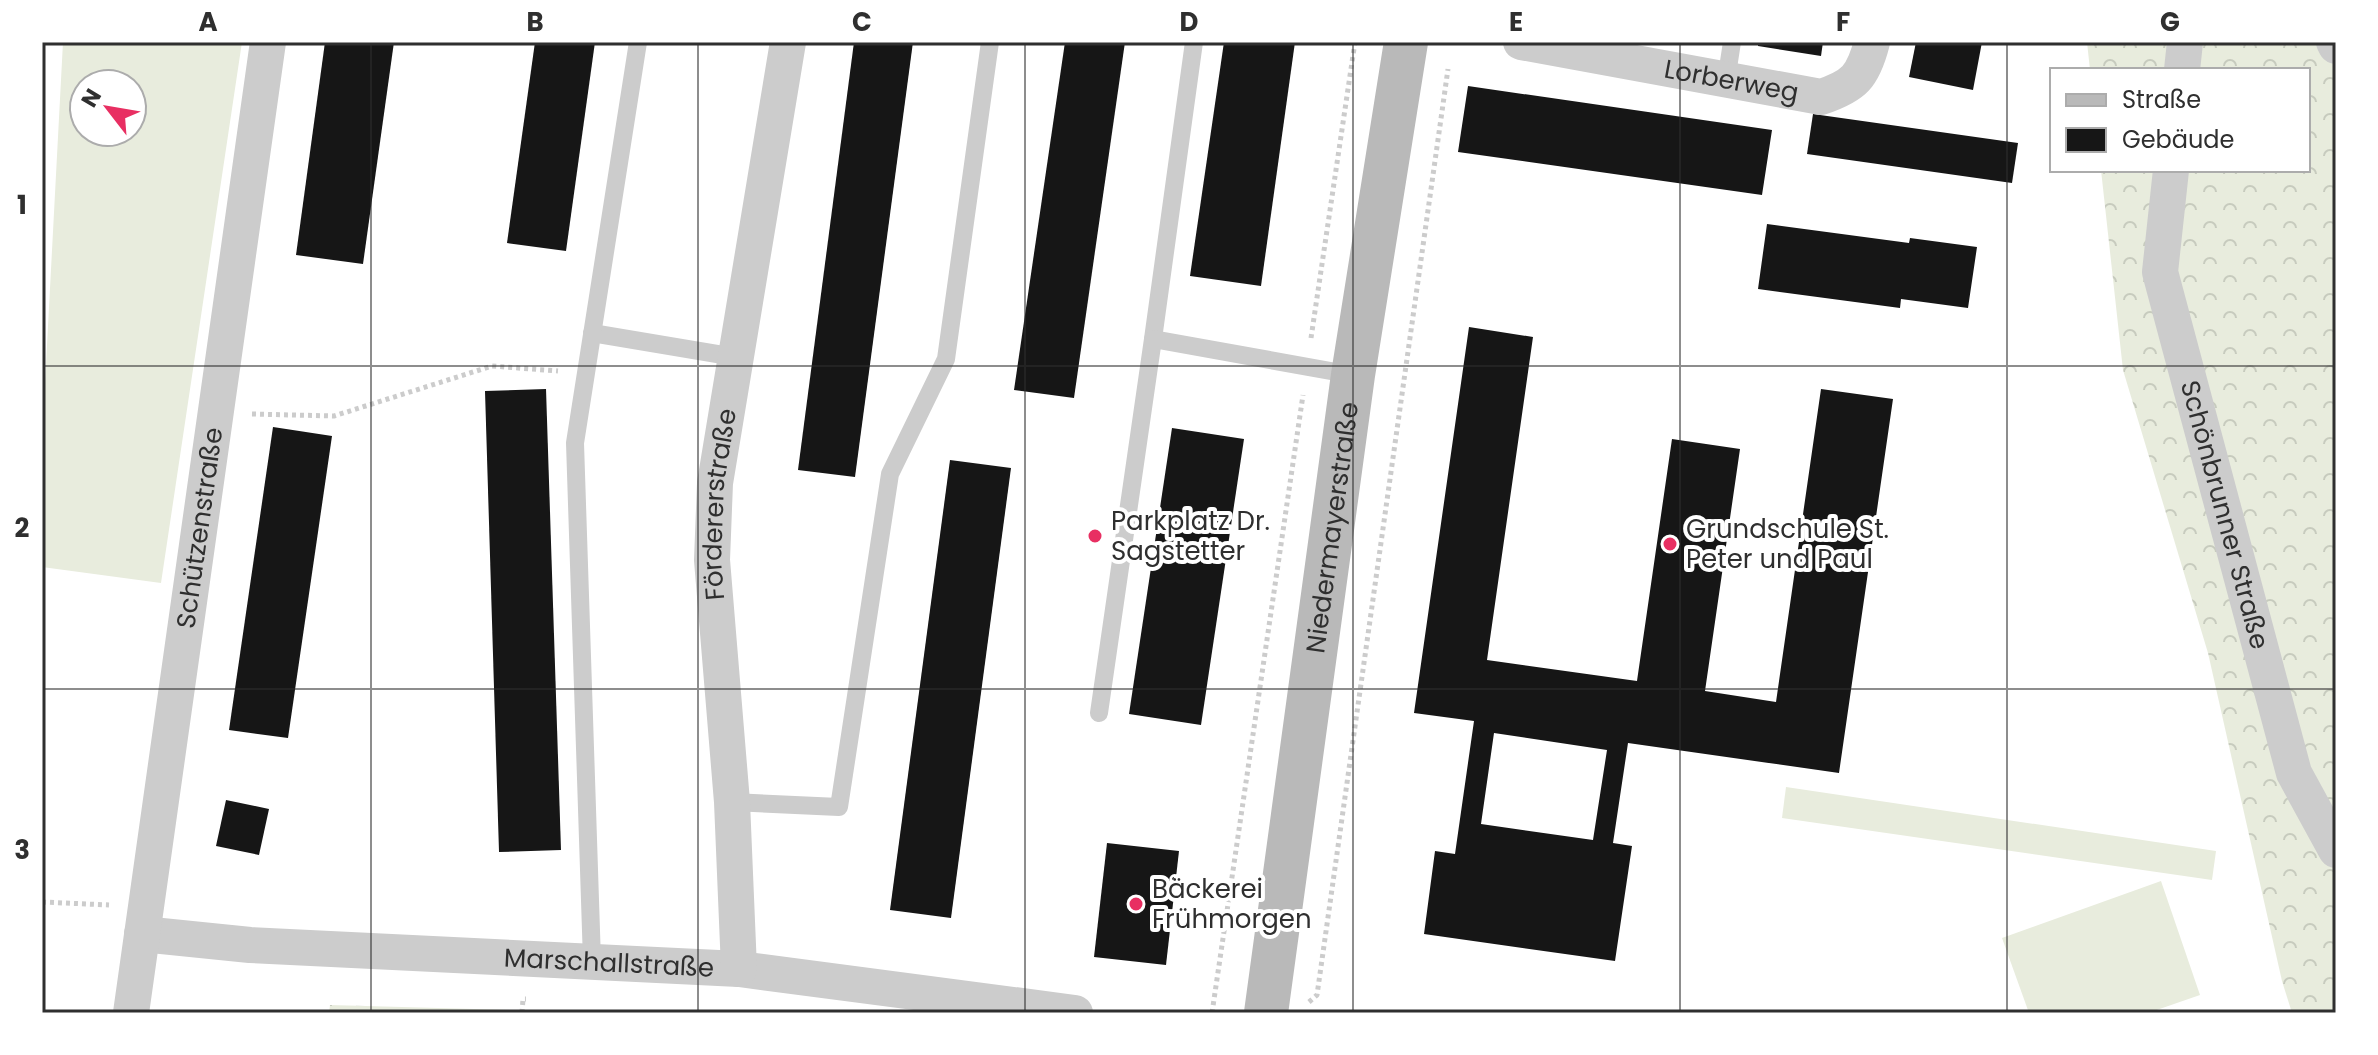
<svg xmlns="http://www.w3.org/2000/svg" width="2378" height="1055" viewBox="0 0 2378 1055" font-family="Poppins,sans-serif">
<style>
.forest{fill:url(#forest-crowns)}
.cemetery{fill:url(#cemetery-stones)}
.garden{fill:#e8ecdd;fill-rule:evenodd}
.building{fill:#161616;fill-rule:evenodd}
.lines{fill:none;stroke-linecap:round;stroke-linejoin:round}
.path{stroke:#ccc;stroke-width:5;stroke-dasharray:4 4;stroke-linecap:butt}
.service{stroke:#ccc;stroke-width:18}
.minor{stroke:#ccc;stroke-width:36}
.secondary{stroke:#b9b9b9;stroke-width:44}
.grid{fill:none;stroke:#2f2f2f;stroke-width:2;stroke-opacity:0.55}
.poi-dot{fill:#e82f62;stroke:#fff;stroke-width:3}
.labels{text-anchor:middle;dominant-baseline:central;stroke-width:8;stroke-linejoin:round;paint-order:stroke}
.street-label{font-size:26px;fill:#2f2f2f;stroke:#fff}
.poi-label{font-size:26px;fill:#2f2f2f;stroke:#fff;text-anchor:start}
.neatline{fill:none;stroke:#2f2f2f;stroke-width:3}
.grid-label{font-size:26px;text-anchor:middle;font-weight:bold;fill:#2f2f2f}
</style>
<defs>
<pattern id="forest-crowns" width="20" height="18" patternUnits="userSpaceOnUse" patternTransform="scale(2)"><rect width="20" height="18" fill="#e8ecdd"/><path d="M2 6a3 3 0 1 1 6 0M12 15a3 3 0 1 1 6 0" fill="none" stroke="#c7cbbe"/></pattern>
<pattern id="cemetery-stones" width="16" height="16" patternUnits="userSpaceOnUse" patternTransform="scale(2)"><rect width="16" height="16" fill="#e8ecdd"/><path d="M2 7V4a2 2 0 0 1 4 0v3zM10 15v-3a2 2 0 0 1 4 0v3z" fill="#c7cbbe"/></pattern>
</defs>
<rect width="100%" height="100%" fill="#fff"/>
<path class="forest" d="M 2087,42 L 2336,42 L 2336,1013 L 2292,1013 L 2282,981 L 2208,653 L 2123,370 L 2101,170 L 2308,170 L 2308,70 L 2090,70 Z"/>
<path class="cemetery" d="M 330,1005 L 613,1013 L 329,1013 Z"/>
<g class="garden">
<path d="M 63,42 L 242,42 L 161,583 L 42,567 L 42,440 ZM 84,84 L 132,84 L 132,132 L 84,132 Z"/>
<path d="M 1786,787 L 2216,851 L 2212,880 L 1782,818 Z"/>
<path d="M 2161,881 L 2200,995 L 2148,1013 L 2029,1013 L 2002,938 Z"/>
</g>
<g class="building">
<path d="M 325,42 L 394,42 L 363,264 L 296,255 Z"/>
<path d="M 535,42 L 595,42 L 566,251 L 507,243 Z"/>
<path d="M 854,42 L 913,42 L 855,477 L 798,470 Z"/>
<path d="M 1065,42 L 1125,42 L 1074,398 L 1014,390 Z"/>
<path d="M 1224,42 L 1295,42 L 1261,286 L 1190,276 Z"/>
<path d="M 1758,42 L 1823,42 L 1821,56 L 1758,46 Z"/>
<path d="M 1916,42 L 1982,42 L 1973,90 L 1909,77 Z"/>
<path d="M 1468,86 L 1772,130 L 1762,195 L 1458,152 Z"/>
<path d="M 1813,114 L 2018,143 L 2012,183 L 1807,154 Z"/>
<path d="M 1767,224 L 1909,243 L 1910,238 L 1977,247 L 1968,308 L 1901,299 L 1900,308 L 1758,289 Z"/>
<path d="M 1469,327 L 1533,337 L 1487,660 L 1637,681 L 1672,439 L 1740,449 L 1705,691 L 1776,702 L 1821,389 L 1893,399 L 1839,773 L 1628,743 L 1613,843 L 1632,846 L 1615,961 L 1424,934 L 1435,851 L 1455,854 L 1474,721 L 1414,713 ZM 1494,733 L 1607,750 L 1593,840 L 1481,824 Z"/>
<path d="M 546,389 L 561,850 L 499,852 L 485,391 Z"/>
<path d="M 273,427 L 332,436 L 288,738 L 229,730 Z"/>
<path d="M 1172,428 L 1244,439 L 1201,725 L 1129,714 Z"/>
<path d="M 950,460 L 1011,468 L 951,918 L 890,910 Z"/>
<path d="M 226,800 L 269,809 L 259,855 L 216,846 Z"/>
<path d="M 1107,843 L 1179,851 L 1166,965 L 1094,957 Z"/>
</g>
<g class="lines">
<g class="path">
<path d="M 1311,338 L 1355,42"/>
<path d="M 252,414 L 334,416 L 492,366 L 558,371"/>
<path d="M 42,902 L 109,905"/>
<path d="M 1309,1002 L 1317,995 L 1448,69"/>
<path d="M 522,1013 L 523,999 L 526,999"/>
<path d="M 1212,1013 L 1303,395"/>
</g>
<g class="service">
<path d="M 1726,81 L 1732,42"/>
<path d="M 592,333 L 735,357"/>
<path d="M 1153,339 L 1194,42"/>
<path d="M 1099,713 L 1153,339 L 1353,375"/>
<path d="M 732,802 L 839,807 L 890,474 L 946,359 L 990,42"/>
<path d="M 592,961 L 575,443 L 638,42"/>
</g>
<g class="minor">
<path id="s1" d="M 1521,42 L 1821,97 C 1854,86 1863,77 1872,42"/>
<path d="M 2334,42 L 2336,46"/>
<path d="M 2182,70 L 2185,42"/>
<path id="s2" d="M 2171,170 L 2160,272 L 2294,773 L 2336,850"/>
<path id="s3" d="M 142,934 L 250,945 L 739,969 L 1075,1013"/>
<path id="s4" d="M 739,969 L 732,802 L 712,560 L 715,483 L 788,42"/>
<path id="s5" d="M 131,1013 L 268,42"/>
</g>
<path class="secondary" id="s6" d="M 1266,1013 L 1353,375 L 1406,42"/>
</g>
<path class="grid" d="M 371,42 L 371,1013M 698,42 L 698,1013M 1025,42 L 1025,1013M 1353,42 L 1353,1013M 1680,42 L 1680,1013M 2007,42 L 2007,1013M 42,366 L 2336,366M 42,689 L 2336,689"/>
<g class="poi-dot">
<circle cx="1095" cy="536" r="8"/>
<circle cx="1670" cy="544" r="8"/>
<circle cx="1136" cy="904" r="8"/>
</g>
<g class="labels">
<g class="street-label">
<text stroke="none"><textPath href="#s1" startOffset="214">Lorberweg</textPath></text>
<text stroke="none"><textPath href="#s4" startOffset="466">Fördererstraße</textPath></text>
<text stroke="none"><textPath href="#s2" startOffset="354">Schönbrunner Straße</textPath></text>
<text stroke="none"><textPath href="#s5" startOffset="490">Schützenstraße</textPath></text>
<text stroke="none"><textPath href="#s6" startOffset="490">Niedermayerstraße</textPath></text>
<text stroke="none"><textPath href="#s3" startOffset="468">Marschallstraße</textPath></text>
</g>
<g class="poi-label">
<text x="1111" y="521">Parkplatz Dr.<tspan x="1111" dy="30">Sagstetter</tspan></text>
<text x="1686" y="529">Grundschule St.<tspan x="1686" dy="30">Peter und Paul</tspan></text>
<text x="1152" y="889">Bäckerei<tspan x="1152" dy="30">Frühmorgen</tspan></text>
</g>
</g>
<rect width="2378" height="1055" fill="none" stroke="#ffffff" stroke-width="88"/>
<rect x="2050" y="68" width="260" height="104" fill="#ffffff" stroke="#acacac" stroke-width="2"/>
<rect x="2066" y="94" width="40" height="12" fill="#b9b9b9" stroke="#acacac" stroke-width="2"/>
<text x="2122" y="108" font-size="24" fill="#2f2f2f">Straße</text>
<rect x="2066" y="128" width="40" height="24" fill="#161616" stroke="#acacac" stroke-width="2"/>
<text x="2122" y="148" font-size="24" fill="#2f2f2f">Gebäude</text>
<g transform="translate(108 108) rotate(301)"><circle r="38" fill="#ffffff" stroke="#acacac" stroke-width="2"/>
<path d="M0-6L14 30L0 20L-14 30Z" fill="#e82f62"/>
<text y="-12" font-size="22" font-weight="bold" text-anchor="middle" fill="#2f2f2f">N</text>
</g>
<rect x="44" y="44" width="2290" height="967" class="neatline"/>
<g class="grid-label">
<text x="208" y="31">A</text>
<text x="535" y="31">B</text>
<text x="862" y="31">C</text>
<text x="1189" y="31">D</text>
<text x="1516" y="31">E</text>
<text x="1843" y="31">F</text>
<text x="2170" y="31">G</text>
<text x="22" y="214">1</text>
<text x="22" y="537">2</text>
<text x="22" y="859">3</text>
</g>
</svg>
